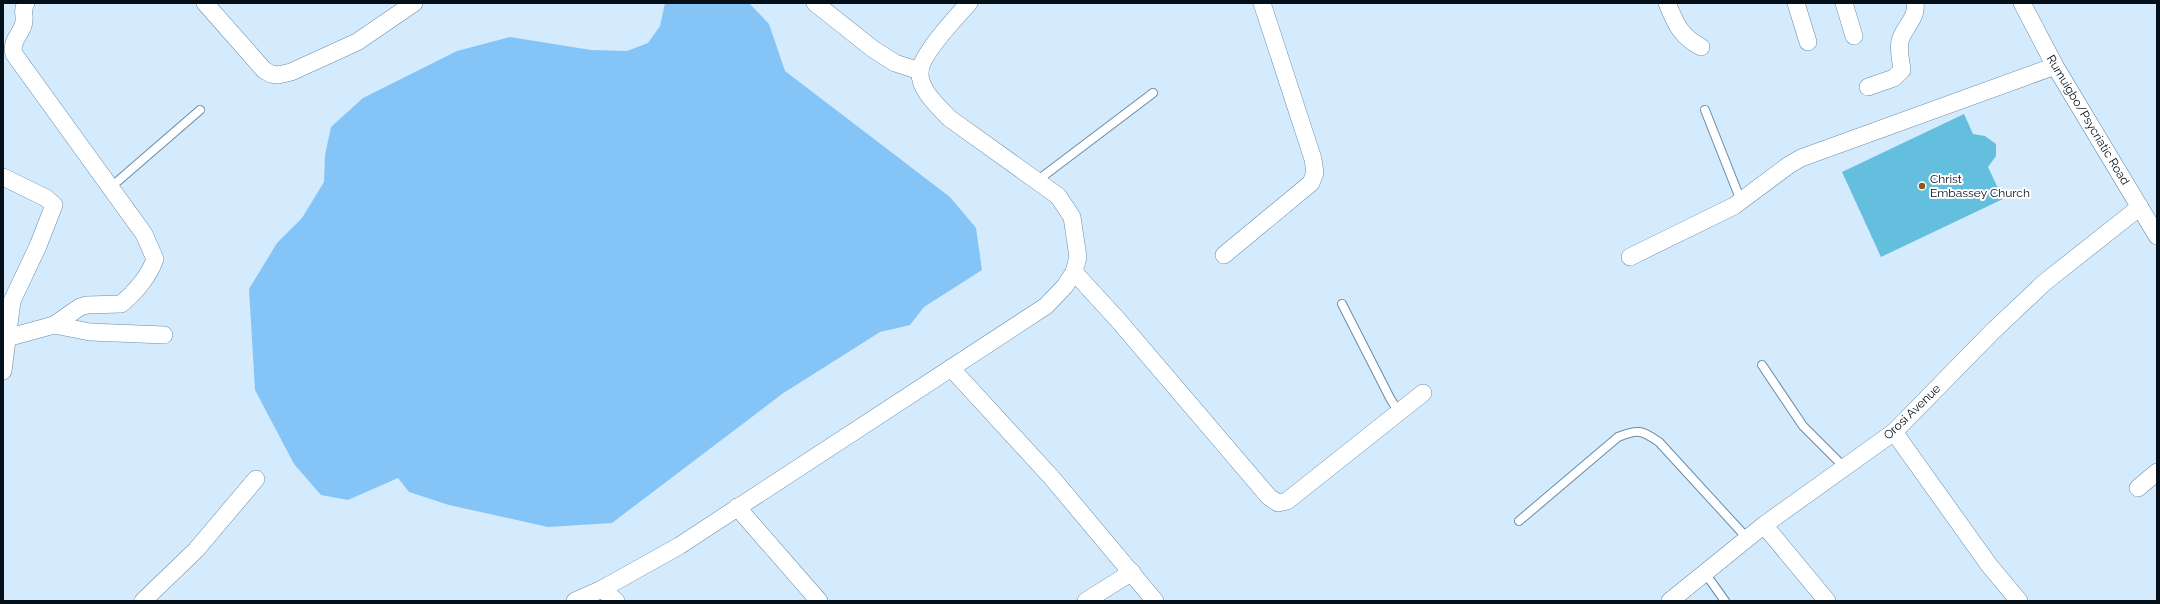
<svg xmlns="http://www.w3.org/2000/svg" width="2160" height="604" viewBox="0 0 2160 604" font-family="Raleway,sans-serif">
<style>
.water{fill:#84c4f7}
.building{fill:#64bfde}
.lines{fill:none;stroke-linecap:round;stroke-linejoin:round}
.lane-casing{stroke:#688ca8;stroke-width:10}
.street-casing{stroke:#688ca8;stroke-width:18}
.lane{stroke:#fff;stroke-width:8}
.street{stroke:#fff;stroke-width:17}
.poi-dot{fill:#925815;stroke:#fff;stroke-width:1.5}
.labels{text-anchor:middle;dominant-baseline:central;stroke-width:4;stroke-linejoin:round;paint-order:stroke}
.street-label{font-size:12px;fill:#030f19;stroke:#fff}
.poi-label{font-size:12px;fill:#030f19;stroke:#fff;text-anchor:start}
</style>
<rect width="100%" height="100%" fill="#d4ebfe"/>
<path class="water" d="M 665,3 L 749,3 L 769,24 L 785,71 L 950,197 L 976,228 L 982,270 L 924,307 L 910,325 L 880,332 L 782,394 L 612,523 L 548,527 L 449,505 L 409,492 L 398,478 L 348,500 L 321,495 L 294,464 L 255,390 L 249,289 L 277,243 L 302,218 L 324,182 L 325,155 L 331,127 L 363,98 L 457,51 L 510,37 L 591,50 L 627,51 L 648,43 L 660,26 Z"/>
<path class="building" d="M 1964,114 L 1973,134 L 1985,136 L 1996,144 L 1996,156 L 1988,167 L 2003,199 L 1881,257 L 1842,172 Z"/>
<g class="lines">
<g class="lane-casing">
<g id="lane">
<path d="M 1705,110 L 1741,201"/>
<path d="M 1038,180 L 1153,93"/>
<path d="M 111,187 L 200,110"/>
<path d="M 1342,304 L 1391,400 L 1399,412"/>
<path d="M 1762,365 L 1803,426 L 1845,468"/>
<path d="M 1519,521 L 1618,437 C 1638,429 1642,430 1659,442 L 1747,538"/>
<path d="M 1705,573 L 1725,601"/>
</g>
</g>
<g class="street-casing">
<g id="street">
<path d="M 205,3 L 264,70 L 271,74 L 278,75 L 291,72 L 357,42 L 414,3"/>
<path d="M 815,3 L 873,49 L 895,63 L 920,71"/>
<path d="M 1667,3 C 1676,24 1680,36 1701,47"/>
<path d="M 1796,3 L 1808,42"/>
<path d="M 1844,3 L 1854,36"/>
<path d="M 2022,3 L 2055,66 L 2157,236"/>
<path d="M 1868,87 L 1894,78 L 1902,70 C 1901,61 1898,51 1900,41 C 1903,28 1918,18 1915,3"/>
<path d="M 3,177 L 46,198 L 54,205 L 38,246 L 12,301 L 3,371"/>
<path d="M 1224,255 L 1311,183 L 1315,173 L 1313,159 L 1262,3"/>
<path d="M 1630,257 L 1734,206 L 1789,165 L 1801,158 L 2055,66"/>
<path d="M 1074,272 L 1118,320 L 1269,497 L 1278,503 L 1287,501 L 1423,393"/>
<path d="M 54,325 L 90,332 L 164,335"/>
<path d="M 3,339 L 54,325 L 80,307 L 87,305 L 121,304 C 135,293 149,276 155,259 L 144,234 L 14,54 C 10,39 23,34 24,21 C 25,13 21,12 26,3"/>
<path d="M 951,368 L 1052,478 L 1155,601"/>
<path d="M 1894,432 L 1989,565 L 2019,601"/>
<path d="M 2138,488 L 2157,472"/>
<path d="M 737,507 L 819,601"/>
<path d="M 1764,525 L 1827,601"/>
<path d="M 602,589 L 616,601"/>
<path d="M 143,601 L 196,550 L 256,479"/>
<path d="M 575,601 L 602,589 L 679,546 L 1046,306 L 1065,286 L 1074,272 L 1078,257 L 1072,217 L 1058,196 L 949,118 C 938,106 919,90 920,72 C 920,56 957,16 969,3"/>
<path d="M 1086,601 L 1132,572"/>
<path d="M 1670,601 L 1764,525 L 1894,432 L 1992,332 L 2045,282 L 2140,207"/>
</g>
</g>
<use href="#lane" class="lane"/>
<use href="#street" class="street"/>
</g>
<circle class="poi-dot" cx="1922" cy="186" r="4"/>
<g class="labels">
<g class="street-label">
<text transform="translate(2088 120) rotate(59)">Rumuigbo/Psycriatic Road</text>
<text transform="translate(1912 412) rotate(-44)">Orosi Avenue</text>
</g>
<g class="poi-label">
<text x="1930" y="179">Christ<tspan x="1930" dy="14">Embassey Church</tspan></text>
</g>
</g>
<rect width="2160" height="604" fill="none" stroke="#030f19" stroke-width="8"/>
</svg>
